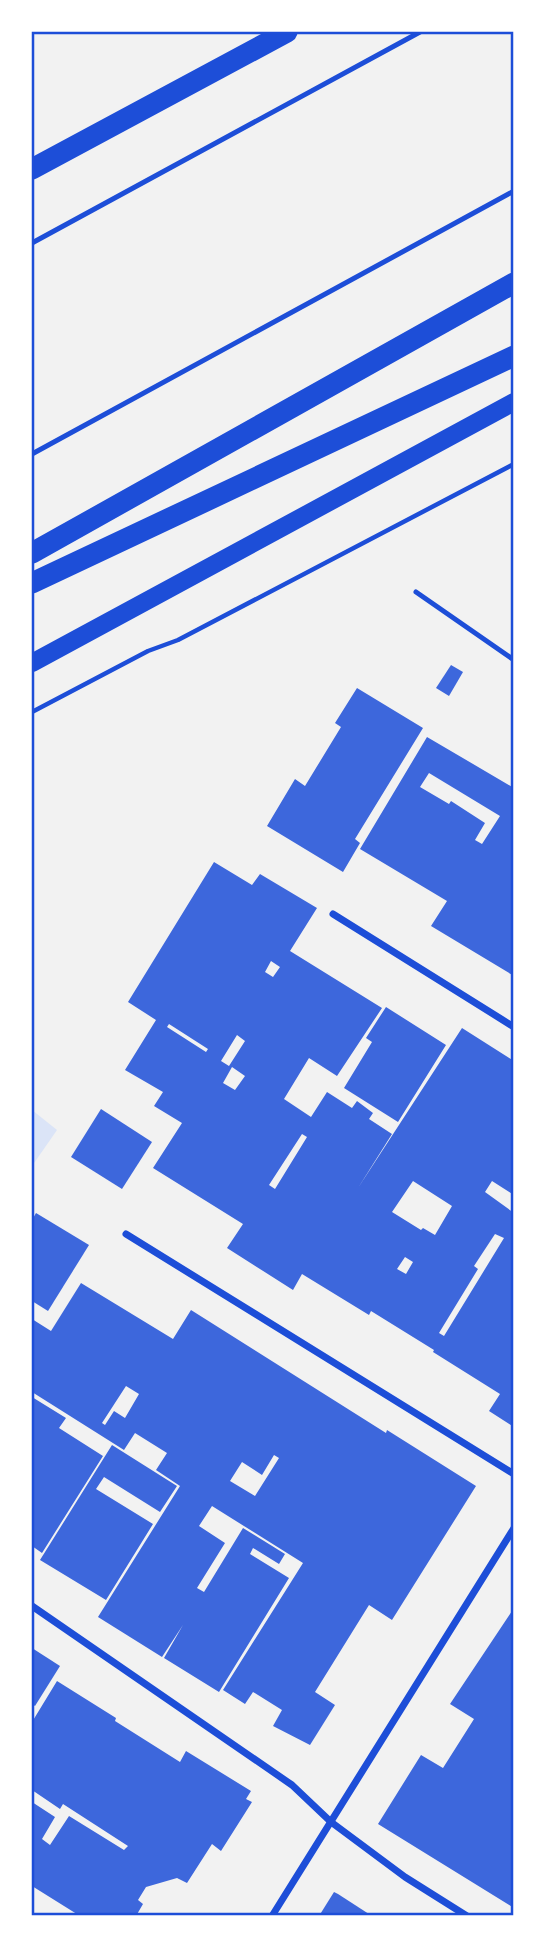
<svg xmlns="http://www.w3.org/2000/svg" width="545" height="1947" viewBox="0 0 545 1947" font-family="'Archivo Narrow',sans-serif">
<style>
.green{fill:#dbe4f7}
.building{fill:#3d67dc;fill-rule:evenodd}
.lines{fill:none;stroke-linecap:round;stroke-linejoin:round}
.path{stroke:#1d4ed8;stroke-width:4.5}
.service{stroke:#1d4ed8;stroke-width:5}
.minor{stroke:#1d4ed8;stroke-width:7}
.primary{stroke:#1d4ed8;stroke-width:18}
.motorway{stroke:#1d4ed8;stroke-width:21}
.neatline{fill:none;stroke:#1d4ed8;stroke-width:2.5}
</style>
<rect width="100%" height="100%" fill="#f2f2f2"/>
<path class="green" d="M 32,1110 L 57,1130 L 32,1166 Z"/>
<g class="building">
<path d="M 451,665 L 463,672 L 449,696 L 436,688 Z"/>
<path d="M 357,688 L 423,728 L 355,839 L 360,843 L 343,872 L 267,826 L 295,779 L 305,786 L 341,727 L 335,723 Z"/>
<path d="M 427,737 L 514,788 L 514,976 L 431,926 L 447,901 L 360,849 ZM 429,773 L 500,816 L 482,844 L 475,840 L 485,823 L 451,801 L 449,804 L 420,787 Z"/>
<path d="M 214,862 L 252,885 L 260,874 L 317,908 L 290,951 L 382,1008 L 337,1076 L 309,1058 L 284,1099 L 311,1117 L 327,1092 L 352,1108 L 357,1101 L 373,1113 L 369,1119 L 392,1134 L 358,1188 L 462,1028 L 514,1061 L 514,1195 L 492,1181 L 485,1192 L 514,1213 L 514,1427 L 489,1411 L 500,1394 L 433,1352 L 434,1350 L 371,1311 L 369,1315 L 302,1274 L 293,1290 L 227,1248 L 243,1224 L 153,1168 L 182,1123 L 154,1106 L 163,1092 L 125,1070 L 156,1020 L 128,1002 ZM 271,961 L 280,967 L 273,977 L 265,972 ZM 169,1024 L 208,1049 L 206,1052 L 167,1027 ZM 237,1035 L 245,1041 L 229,1066 L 221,1061 ZM 232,1067 L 245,1076 L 235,1090 L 223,1083 ZM 302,1134 L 307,1137 L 275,1189 L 269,1185 ZM 413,1181 L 452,1206 L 435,1235 L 423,1228 L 421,1230 L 392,1212 ZM 495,1234 L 504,1238 L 444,1336 L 439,1333 L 478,1269 L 474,1266 ZM 405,1257 L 413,1262 L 406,1274 L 397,1269 Z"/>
<path d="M 386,1007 L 446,1045 L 398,1122 L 344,1088 L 372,1042 L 366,1038 Z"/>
<path d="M 101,1109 L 152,1142 L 122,1189 L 71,1157 Z"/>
<path d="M 36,1213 L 89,1245 L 48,1311 L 32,1301 L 32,1220 Z"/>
<path d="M 81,1283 L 173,1339 L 191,1310 L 386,1433 L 387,1430 L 476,1486 L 392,1620 L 369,1605 L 315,1692 L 335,1705 L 310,1745 L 273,1726 L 282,1710 L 253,1692 L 245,1704 L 223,1690 L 303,1563 L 212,1506 L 199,1526 L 225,1543 L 197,1588 L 204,1592 L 243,1528 L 285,1554 L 279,1564 L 253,1548 L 250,1554 L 289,1578 L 219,1692 L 164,1658 L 183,1625 L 162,1657 L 98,1617 L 180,1486 L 156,1470 L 167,1453 L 135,1433 L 124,1450 L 32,1392 L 32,1319 L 51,1331 ZM 126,1386 L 139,1394 L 125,1418 L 114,1411 L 105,1425 L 102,1423 ZM 274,1455 L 279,1458 L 255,1496 L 230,1481 L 242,1462 L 262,1475 Z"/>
<path d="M 32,1397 L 66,1418 L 59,1428 L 103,1456 L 42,1553 L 32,1546 Z"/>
<path d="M 112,1445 L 177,1486 L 160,1512 L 104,1477 L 96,1489 L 153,1524 L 106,1600 L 40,1560 Z"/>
<path d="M 514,1608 L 514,1908 L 378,1824 L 421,1755 L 443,1768 L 474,1719 L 450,1704 Z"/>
<path d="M 32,1648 L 60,1666 L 35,1706 L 32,1704 Z"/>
<path d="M 57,1681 L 116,1718 L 115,1721 L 180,1762 L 186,1751 L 251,1791 L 246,1799 L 252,1802 L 221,1851 L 212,1844 L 187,1883 L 177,1878 L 146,1887 L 138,1900 L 143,1904 L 136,1916 L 80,1916 L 32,1886 L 32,1802 L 55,1817 L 42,1839 L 50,1845 L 69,1816 L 124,1850 L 128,1846 L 63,1804 L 60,1809 L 32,1790 L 32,1722 Z"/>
<path d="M 334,1892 L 338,1894 L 372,1916 L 319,1916 Z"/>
</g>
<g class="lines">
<path class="path" d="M 32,712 L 148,651 L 178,640 L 514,464"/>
<g class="service">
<path d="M 32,243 L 420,32"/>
<path d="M 32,454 L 514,191"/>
<path d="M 416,592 L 514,660"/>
</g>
<g class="minor">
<path d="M 333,914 L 514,1027"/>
<path d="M 126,1234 L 514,1474"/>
<path d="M 32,1606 L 292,1785 L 331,1822 L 405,1877 L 467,1916"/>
<path d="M 272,1916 L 514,1528"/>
</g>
<path class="primary" d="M 32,663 L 514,402"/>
<g class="motorway">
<path d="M 32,169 L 287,32"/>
<path d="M 32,553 L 514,283"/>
<path d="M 32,583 L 514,356"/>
</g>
</g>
<rect width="545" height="1947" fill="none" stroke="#ffffff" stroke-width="66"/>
<rect x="33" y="33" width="479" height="1881" class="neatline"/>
</svg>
